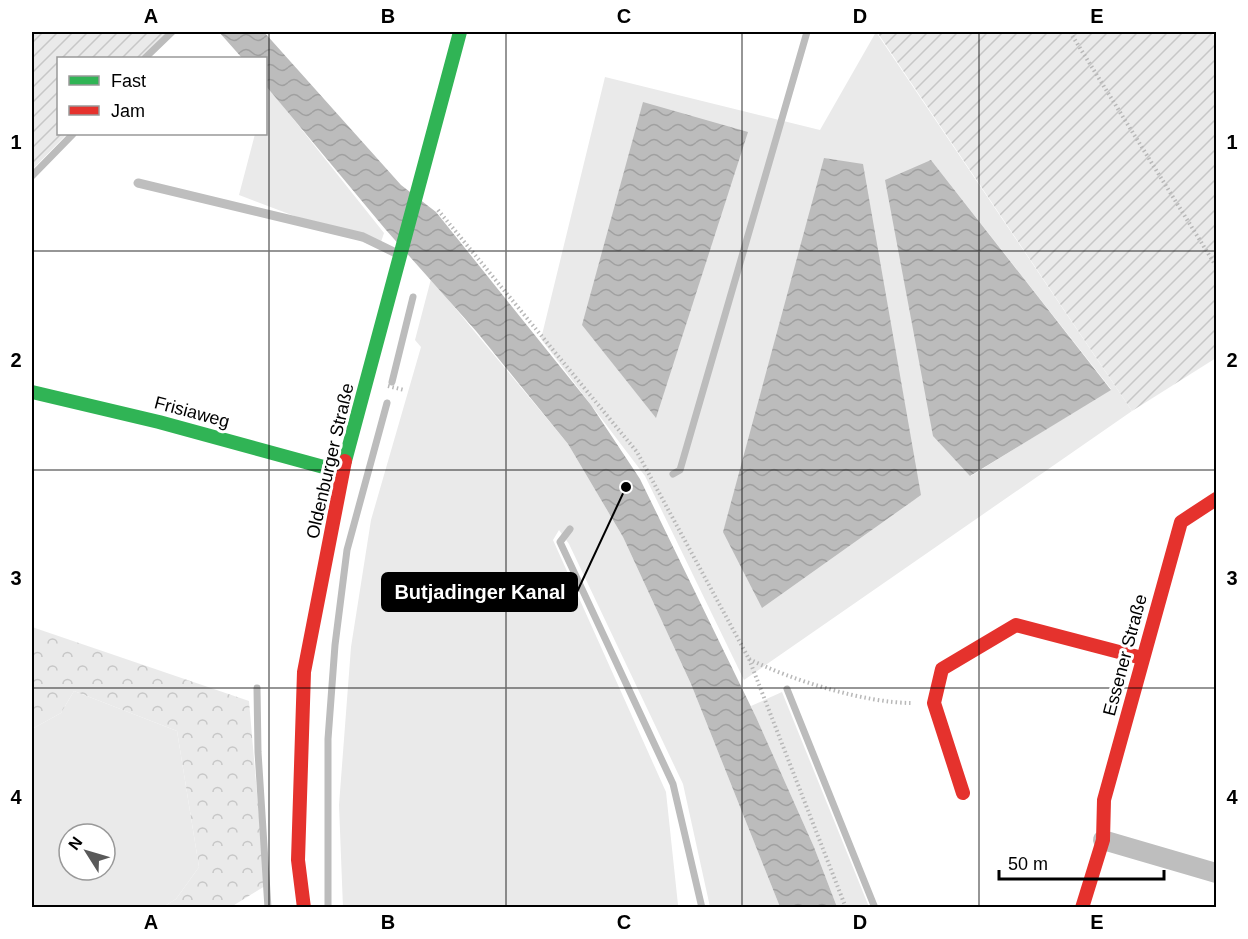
<svg xmlns="http://www.w3.org/2000/svg" width="1248" height="939" viewBox="0 0 1248 939" font-family="Arial,sans-serif">
<style>
.grass{fill:#eaeaea;fill-rule:evenodd}
.forest{fill:url(#forest-crowns)}
.garden{fill:url(#garden-furrows)}
.water{fill:url(#water-waves)}
.lines{fill:none;stroke-linecap:round;stroke-linejoin:round}
.stream{stroke:#bcbcbc;stroke-width:7}
.path{stroke:#b8b8b8;stroke-width:4;stroke-dasharray:1.5 3;stroke-linecap:butt}
.lane{stroke:#bebebe;stroke-width:9}
.street{stroke:#bebebe;stroke-width:20}
.fast{stroke:#30b455;stroke-width:14}
.jam{stroke:#e5322d;stroke-width:14}
.grid{fill:none;stroke:#000;stroke-width:1.5;stroke-opacity:0.55}
.labels{text-anchor:middle;dominant-baseline:central;stroke-width:6;stroke-linejoin:round;paint-order:stroke}
.street-label{font-size:18px;fill:#000;stroke:#fff}
.leader{fill:none;stroke:#000;stroke-width:2}
.callout-dot{fill:#000;stroke:#fff;stroke-width:2}
.callout{fill:#000;stroke:#000;stroke-width:2}
.callout-label{font-size:20px;text-anchor:middle;font-weight:bold;fill:#fff}
.neatline{fill:none;stroke:#000;stroke-width:2}
.grid-label{font-size:20px;text-anchor:middle;font-weight:bold;fill:#000}
</style>
<defs>
<pattern id="forest-crowns" width="20" height="18" patternUnits="userSpaceOnUse" patternTransform="scale(1.5)"><rect width="20" height="18" fill="#eaeaea"/><path d="M2 6a3 3 0 1 1 6 0M12 15a3 3 0 1 1 6 0" fill="none" stroke="#c7c7c7"/></pattern>
<pattern id="garden-furrows" width="10" height="10" patternUnits="userSpaceOnUse" patternTransform="scale(1.5)"><rect width="10" height="10" fill="#eaeaea"/><path d="M-1 1l2-2M0 10L10 0M9 11l2-2" fill="none" stroke="#c7c7c7"/></pattern>
<pattern id="water-waves" width="16" height="10" patternUnits="userSpaceOnUse" patternTransform="scale(1.5)"><rect width="16" height="10" fill="#bcbcbc"/><path d="M0 5q4-4 8 0t8 0" fill="none" stroke="#a0a0a0"/></pattern>
</defs>
<rect width="100%" height="100%" fill="#fff"/>
<g class="grass">
<path d="M 876,32 L 1132,411 L 744,680 L 645,476 L 541,339 L 605,77 L 820,130 ZM 931,160 L 1111,389 L 971,476 L 970,476 Z"/>
<path d="M 267,86 L 384,233 L 379,248 L 239,195 L 255,134 L 266,134 Z"/>
<path d="M 431,279 L 568,444 L 623,537 L 691,684 L 780,907 L 710,907 L 683,784 L 569,544 L 559,530 L 553,540 L 666,792 L 678,905 L 668,908 L 343,908 L 339,805 L 351,647 L 371,520 L 421,347 L 415,340 Z"/>
<path d="M 74,691 L 177,731 L 199,867 L 176,899 L 163,907 L 32,907 L 32,729 L 61,713 ZM 69,834 L 105,834 L 105,870 L 69,870 Z"/>
<path d="M 782,692 L 869,907 L 837,907 L 814,847 L 751,706 Z"/>
</g>
<path class="forest" d="M 32,627 L 249,701 L 265,886 L 231,907 L 163,907 L 176,899 L 199,867 L 177,731 L 74,691 L 61,713 L 32,729 Z"/>
<g class="garden">
<path d="M 32,32 L 167,32 L 141,58 L 58,58 L 58,134 L 67,134 L 32,170 Z"/>
<path d="M 877,32 L 1211,32 L 1216,39 L 1216,358 L 1132,411 Z"/>
</g>
<g class="water">
<path d="M 219,32 L 264,32 L 401,185 L 436,212 L 591,405 L 640,479 L 756,717 L 814,847 L 837,907 L 780,907 L 691,684 L 623,537 L 568,444 L 476,331 L 386,230 L 266,86 L 266,58 L 242,58 Z"/>
<path d="M 643,102 L 748,132 L 656,418 L 582,325 Z"/>
<path d="M 824,158 L 863,164 L 921,495 L 762,608 L 723,532 Z"/>
<path d="M 931,160 L 1111,390 L 970,476 L 933,436 L 885,180 Z"/>
</g>
<g class="lines">
<g class="stream">
<path d="M 145,58 L 172,32"/>
<path d="M 32,176 L 73,134"/>
<path d="M 392,382 L 413,297"/>
<path d="M 673,474 L 680,470 L 807,32"/>
<path d="M 570,529 L 560,542 L 673,784 L 702,908"/>
<path d="M 257,688 L 258,752 L 268,908"/>
<path d="M 787,689 L 875,908"/>
<path d="M 328,908 L 328,739 L 335,645 L 347,550 L 387,403"/>
</g>
<g class="path">
<path d="M 1070,32 L 1216,266"/>
<path d="M 438,210 L 637,452 L 749,659 C 791,680 865,703 912,703"/>
<path d="M 388,386 L 404,390"/>
<path d="M 749,659 L 846,908"/>
</g>
<path class="lane" d="M 138,183 L 363,237 L 398,254"/>
<path class="street" d="M 1103,840 L 1216,873"/>
<g class="fast">
<path d="M 32,392 L 159,422 L 342,472"/>
<path d="M 345,461 L 460,32"/>
</g>
<g class="jam">
<path d="M 963,793 L 934,703 L 942,669 L 1016,625 L 1142,658"/>
<path d="M 304,908 L 298,860 L 304,672 L 345,461"/>
<path d="M 1082,908 L 1103,840 L 1104,800 L 1181,522 L 1216,499"/>
</g>
</g>
<path class="grid" d="M 269,32 L 269,908M 506,32 L 506,908M 742,32 L 742,908M 979,32 L 979,908M 32,251 L 1216,251M 32,470 L 1216,470M 32,688 L 1216,688"/>
<g class="labels">
<g class="street-label">
<text transform="translate(192 412) rotate(15)">Frisiaweg</text>
<text transform="translate(330 461) rotate(-77)">Oldenburger Straße</text>
<text transform="translate(1125 655) rotate(-75)">Essener Straße</text>
</g>
</g>
<path class="leader" d="M626 487L577 592"/>
<circle class="callout-dot" cx="626" cy="487" r="6"/>
<rect class="callout" x="382" y="573" width="195" height="38" rx="6"/>
<g class="callout-label">
<text x="480" y="599">Butjadinger Kanal</text>
</g>
<rect width="1248" height="939" fill="none" stroke="#ffffff" stroke-width="66"/>
<rect x="57" y="57" width="210" height="78" fill="#ffffff" stroke="#999999" stroke-width="1.5"/>
<rect x="69" y="76" width="30" height="9" fill="#30b455" stroke="#999999" stroke-width="1.5"/>
<text x="111" y="87" font-size="18" fill="#000000">Fast</text>
<rect x="69" y="106" width="30" height="9" fill="#e5322d" stroke="#999999" stroke-width="1.5"/>
<text x="111" y="117" font-size="18" fill="#000000">Jam</text>
<g transform="translate(87 852) rotate(307)"><circle r="28" fill="#ffffff" stroke="#999999" stroke-width="1.5"/>
<path d="M0-4.5L10 22L0 15L-10 22Z" fill="#595959"/>
<text y="-9" font-size="16" font-weight="bold" text-anchor="middle" fill="#000000">N</text>
</g>
<path d="M999 870v9h165v-9" fill="none" stroke="#000000" stroke-width="3"/>
<text x="1008" y="870" font-size="18" fill="#000000" stroke="#ffffff" stroke-width="4.5" paint-order="stroke">50 m</text>
<rect x="33" y="33" width="1182" height="873" class="neatline"/>
<g class="grid-label">
<text x="151" y="23">A</text>
<text x="388" y="23">B</text>
<text x="624" y="23">C</text>
<text x="860" y="23">D</text>
<text x="1097" y="23">E</text>
<text x="16" y="149">1</text>
<text x="1232" y="149">1</text>
<text x="16" y="367">2</text>
<text x="1232" y="367">2</text>
<text x="16" y="585">3</text>
<text x="1232" y="585">3</text>
<text x="16" y="804">4</text>
<text x="1232" y="804">4</text>
<text x="151" y="929">A</text>
<text x="388" y="929">B</text>
<text x="624" y="929">C</text>
<text x="860" y="929">D</text>
<text x="1097" y="929">E</text>
</g>
</svg>
